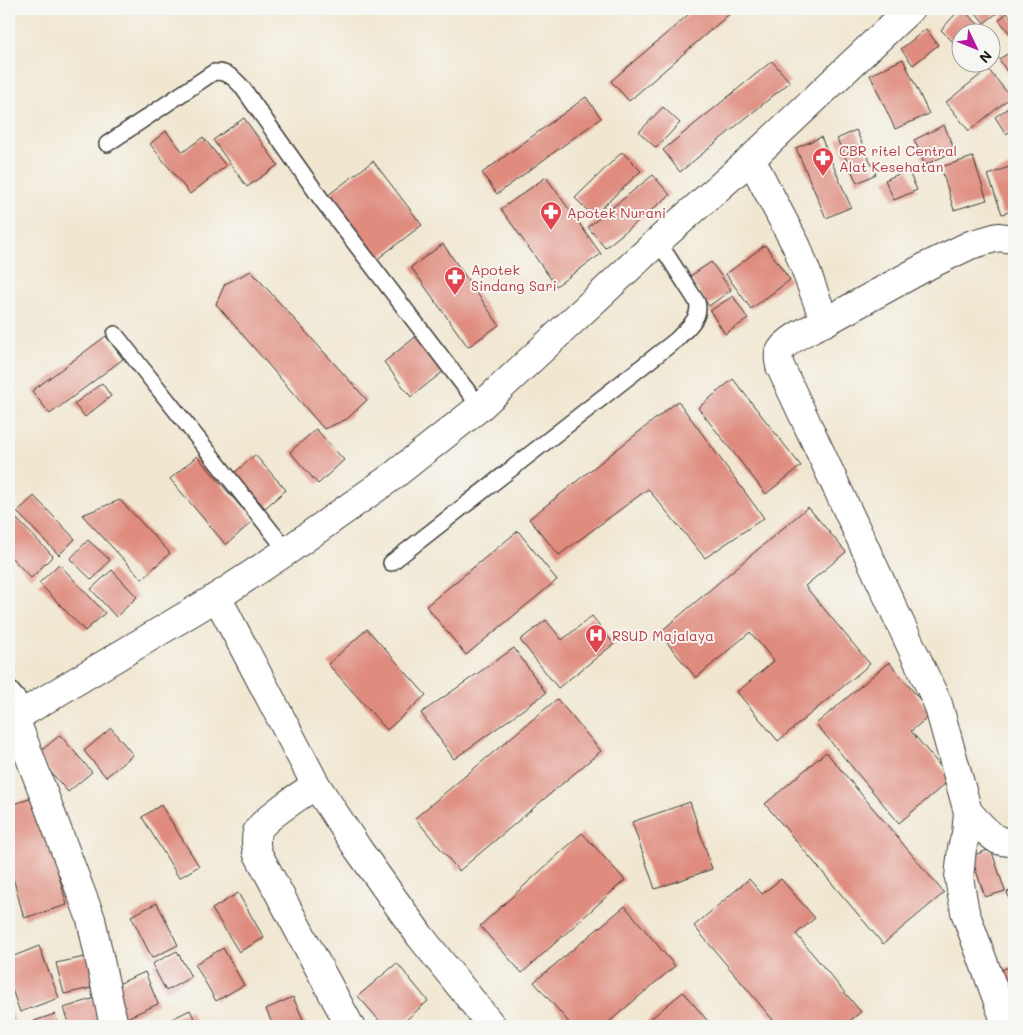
<svg xmlns="http://www.w3.org/2000/svg" width="1023" height="1035" viewBox="0 0 1023 1035" font-family="Mali,sans-serif">
<style>
.building{fill:#df8c7f}
.lines{fill:none;stroke-linecap:round;stroke-linejoin:round}
.service-casing{stroke:#3c3a37;stroke-width:18}
.minor-casing{stroke:#3c3a37;stroke-width:30}
.service{stroke:#fff;stroke-width:15}
.minor{stroke:#fff;stroke-width:28}
.labels{text-anchor:middle;dominant-baseline:central;stroke-width:4;stroke-linejoin:round;paint-order:stroke}
.health-label{font-size:14px;fill:#be3a42;stroke:#f6f6f2;text-anchor:start}
</style>
<rect width="100%" height="100%" fill="#f6f6f2"/>
<filter id="ink" filterUnits="userSpaceOnUse"><feTurbulence type="fractalNoise" baseFrequency=".02" numOctaves="2"/><feDisplacementMap in="SourceGraphic" scale="10" xChannelSelector="R" yChannelSelector="G"/><feConvolveMatrix kernelMatrix="1 2 1 2 8 2 1 2 1" color-interpolation-filters="sRGB"/></filter>
<filter id="wash" filterUnits="userSpaceOnUse"><feTurbulence type="fractalNoise" baseFrequency=".0096" numOctaves="4" result="noise"/><feDisplacementMap in="SourceGraphic" scale="20" xChannelSelector="R" yChannelSelector="G"/><feGaussianBlur stdDeviation="1.12" result="paint"/><feColorMatrix in="noise" values="0 0 0 0 0 0 0 0 0 0 0 0 0 0 0 0 0 1.4 0 .05"/><feComposite in="paint" operator="in"/></filter>
<g filter="url(#wash)">
<rect width="100%" height="100%" fill="#f1e7d1"/>
<g id="blocks">
<g class="building">
<path d="M 695,9 L 735,9 L 629,101 L 611,81 Z"/>
<path d="M 960,9 L 962,9 L 980,26 L 974,32 L 960,32 L 960,47 L 959,48 L 941,30 Z"/>
<path d="M 973,9 L 1001,9 L 1001,10 L 984,23 Z"/>
<path d="M 1007,13 L 1014,22 L 1014,39 L 999,20 Z"/>
<path d="M 926,29 L 938,45 L 913,65 L 901,49 Z"/>
<path d="M 1014,50 L 1014,83 L 999,59 Z"/>
<path d="M 903,59 L 929,114 L 895,129 L 870,75 Z"/>
<path d="M 772,61 L 790,82 L 680,172 L 663,150 Z"/>
<path d="M 988,69 L 1011,97 L 969,131 L 946,102 Z"/>
<path d="M 586,97 L 601,118 L 497,194 L 482,173 Z"/>
<path d="M 1014,104 L 1014,129 L 1006,134 L 995,117 Z"/>
<path d="M 663,107 L 680,123 L 656,148 L 639,132 Z"/>
<path d="M 244,118 L 278,165 L 247,187 L 213,140 Z"/>
<path d="M 944,125 L 955,151 L 925,165 L 914,140 Z"/>
<path d="M 856,130 L 876,174 L 857,183 L 837,139 Z"/>
<path d="M 166,131 L 183,152 L 203,137 L 226,166 L 190,194 L 150,144 Z"/>
<path d="M 821,137 L 851,207 L 826,218 L 796,148 Z"/>
<path d="M 622,152 L 641,171 L 593,216 L 575,198 Z"/>
<path d="M 973,157 L 987,200 L 954,210 L 941,167 Z"/>
<path d="M 373,161 L 422,225 L 376,260 L 327,196 Z"/>
<path d="M 1014,165 L 1014,210 L 1002,214 L 988,175 Z"/>
<path d="M 908,170 L 917,190 L 894,200 L 885,180 Z"/>
<path d="M 653,175 L 670,195 L 605,248 L 588,227 Z"/>
<path d="M 546,177 L 601,254 L 556,286 L 501,209 Z"/>
<path d="M 443,244 L 499,325 L 468,347 L 411,267 Z"/>
<path d="M 765,245 L 790,280 L 751,309 L 726,274 Z"/>
<path d="M 711,262 L 731,290 L 709,306 L 689,277 Z"/>
<path d="M 251,271 L 367,400 L 347,419 L 324,429 L 216,304 L 225,284 Z"/>
<path d="M 733,296 L 748,319 L 725,334 L 710,311 Z"/>
<path d="M 418,335 L 445,370 L 411,397 L 384,362 Z"/>
<path d="M 106,336 L 123,359 L 50,414 L 32,391 Z"/>
<path d="M 733,379 L 801,466 L 766,494 L 698,408 Z"/>
<path d="M 102,383 L 111,396 L 85,417 L 74,404 Z"/>
<path d="M 678,401 L 764,518 L 705,558 L 648,489 L 559,555 L 529,519 Z"/>
<path d="M 316,429 L 344,460 L 318,484 L 290,452 Z"/>
<path d="M 255,455 L 286,490 L 265,508 L 234,473 Z"/>
<path d="M 197,456 L 253,521 L 226,545 L 170,479 Z"/>
<path d="M 34,496 L 75,539 L 59,555 L 17,512 Z"/>
<path d="M 120,500 L 170,553 L 142,579 L 82,515 Z"/>
<path d="M 808,507 L 846,552 L 805,586 L 870,664 L 778,741 L 737,692 L 774,661 L 750,632 L 696,678 L 659,633 Z"/>
<path d="M 9,511 L 53,556 L 31,578 L 9,555 Z"/>
<path d="M 518,531 L 557,580 L 466,655 L 426,606 Z"/>
<path d="M 88,540 L 110,560 L 92,580 L 70,559 Z"/>
<path d="M 59,564 L 105,613 L 85,631 L 39,583 Z"/>
<path d="M 112,570 L 137,597 L 116,617 L 91,589 Z"/>
<path d="M 592,616 L 614,644 L 558,688 L 520,640 L 546,620 L 562,640 Z"/>
<path d="M 367,629 L 426,695 L 387,730 L 328,664 Z"/>
<path d="M 514,648 L 546,693 L 454,759 L 421,713 Z"/>
<path d="M 889,662 L 932,714 L 911,731 L 951,779 L 899,823 L 816,724 Z"/>
<path d="M 557,699 L 601,751 L 459,871 L 415,818 Z"/>
<path d="M 111,728 L 133,755 L 106,777 L 84,751 Z"/>
<path d="M 60,735 L 92,772 L 68,792 L 36,755 Z"/>
<path d="M 826,752 L 944,893 L 883,944 L 765,804 Z"/>
<path d="M 37,797 L 67,905 L 24,918 L 9,863 L 9,805 Z"/>
<path d="M 690,802 L 712,869 L 655,889 L 632,822 Z"/>
<path d="M 161,805 L 199,866 L 179,878 L 142,817 Z"/>
<path d="M 582,833 L 625,880 L 522,973 L 480,926 Z"/>
<path d="M 991,849 L 1005,891 L 985,897 L 971,856 Z"/>
<path d="M 749,879 L 762,894 L 781,879 L 815,918 L 796,934 L 861,1012 L 843,1026 L 778,1026 L 694,926 Z"/>
<path d="M 1014,890 L 1014,915 L 1007,892 Z"/>
<path d="M 238,893 L 264,938 L 239,952 L 212,909 Z"/>
<path d="M 157,903 L 178,945 L 152,958 L 131,916 Z"/>
<path d="M 625,906 L 675,966 L 604,1026 L 572,1026 L 534,982 Z"/>
<path d="M 39,946 L 59,998 L 20,1012 L 9,981 L 9,958 Z"/>
<path d="M 223,948 L 244,985 L 216,1001 L 195,964 Z"/>
<path d="M 177,951 L 191,977 L 166,991 L 152,964 Z"/>
<path d="M 94,955 L 100,986 L 64,994 L 56,963 Z"/>
<path d="M 397,963 L 428,1001 L 399,1026 L 384,1026 L 358,996 Z"/>
<path d="M 1012,966 L 1014,971 L 1014,1000 L 1003,1004 L 993,973 Z"/>
<path d="M 145,972 L 158,1004 L 122,1020 L 109,988 Z"/>
<path d="M 683,992 L 712,1026 L 642,1026 Z"/>
<path d="M 101,996 L 110,1026 L 70,1026 L 64,1008 Z"/>
<path d="M 293,997 L 306,1026 L 273,1026 L 266,1009 Z"/>
<path d="M 9,1005 L 16,1026 L 9,1026 Z"/>
<path d="M 190,1010 L 198,1026 L 158,1026 Z"/>
<path d="M 55,1014 L 59,1026 L 36,1026 L 34,1021 Z"/>
</g>
</g>
</g>
<g filter="url(#ink)">
<use href="#blocks" fill-opacity="0" stroke="#3c3a37" stroke-width="1"/>
<g class="lines">
<g class="service-casing">
<g id="service">
<path d="M 107,144 L 214,72 C 227,71 234,78 242,87 L 321,199 L 480,407"/>
<path d="M 115,334 L 287,551"/>
<path d="M 391,563 L 676,340 C 686,329 702,318 697,302 L 658,241"/>
<path d="M 9,688 L 28,710"/>
</g>
</g>
<g class="minor-casing">
<g id="minor">
<path d="M 751,159 L 797,247 L 825,322 C 812,328 784,340 779,354 C 778,358 779,362 780,366 L 938,704 L 968,812 L 966,834 L 962,848 L 959,878 L 965,912 L 1007,1026"/>
<path d="M 825,322 L 927,266 L 970,245 L 998,237 L 1014,239"/>
<path d="M 217,597 L 316,785 L 358,849 L 420,936 L 492,1026"/>
<path d="M 15,718 L 91,919 L 114,1026"/>
<path d="M 9,723 L 28,710 L 217,597 L 287,551 L 393,476 L 480,407 L 658,241 L 751,159 L 910,9"/>
<path d="M 316,785 C 302,794 263,819 257,832 C 255,839 256,845 257,852 L 350,1026"/>
<path d="M 968,812 C 977,821 987,834 998,840 C 1003,842 1009,842 1014,842"/>
</g>
</g>
<use href="#service" class="service"/>
<use href="#minor" class="minor"/>
</g>
</g>
<defs>
<g id="pharmacy-pin" transform="scale(1.125)"><path d="M0 17L-7.5 6A9.5 9.5 0 1 1 7.5 6Z" fill="#e0444e" stroke="#f6f6f2"/><path d="M-2-6h4v4h4v4h-4v4h-4v-4h-4v-4h4Z" fill="#fff"/></g>
<g id="hospital-pin" transform="scale(1.125)"><path d="M0 17L-7.5 6A9.5 9.5 0 1 1 7.5 6Z" fill="#e0444e" stroke="#f6f6f2"/><path d="M-5-5h3v3.5h4V-5h3V5h-3V1.5h-4V5h-3Z" fill="#fff"/></g>
</defs>
<g fill-rule="evenodd">
<use href="#pharmacy-pin" x="823" y="158"/>
<use href="#pharmacy-pin" x="551" y="212"/>
<use href="#pharmacy-pin" x="455" y="277"/>
<use href="#hospital-pin" x="596" y="635"/>
</g>
<g class="labels">
<g class="health-label">
<text x="839" y="150">CBR ritel Central<tspan x="839" dy="16">Alat Kesehatan</tspan></text>
<text x="567" y="212">Apotek Nurani</text>
<text x="471" y="269">Apotek<tspan x="471" dy="16">Sindang Sari</tspan></text>
<text x="612" y="635">RSUD Majalaya</text>
</g>
</g>
<rect width="1023" height="1035" fill="none" stroke="#f6f6f2" stroke-width="30"/>
<g transform="translate(976 48) rotate(133)"><circle r="24" fill="#f6f6f2" stroke="#9f9f9c"/>
<path d="M0-4L9 19L0 12L-9 19Z" fill="#b5179e"/>
<text y="-8" font-size="14" font-weight="bold" text-anchor="middle" fill="#1c1c1c">N</text>
</g>
</svg>
